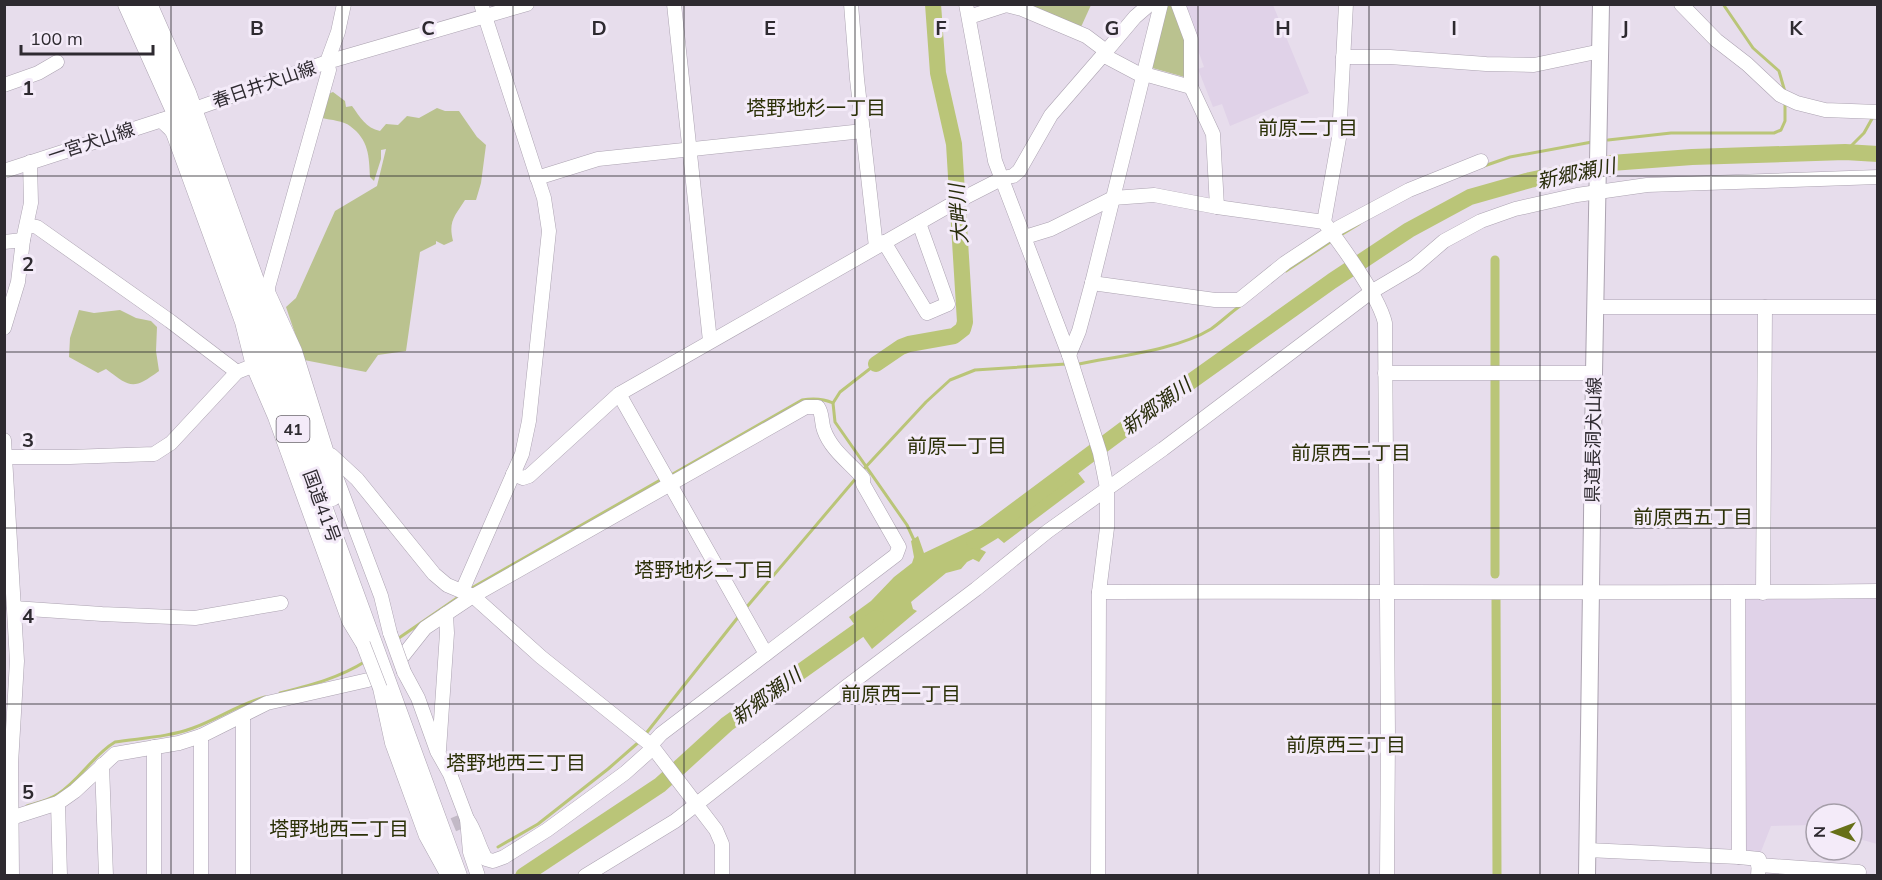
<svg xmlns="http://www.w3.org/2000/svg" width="1882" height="880" viewBox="0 0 1882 880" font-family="Mulish,'Noto Sans JP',sans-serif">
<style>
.built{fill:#e0d2e8}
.green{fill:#bac28f}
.water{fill:#bac578}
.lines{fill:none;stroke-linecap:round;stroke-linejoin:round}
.stream{stroke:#bac578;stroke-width:3}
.canal{stroke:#bac578;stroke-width:9}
.river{stroke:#bac578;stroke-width:16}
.minor-tunnel{stroke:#c2b9c6;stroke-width:14;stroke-dasharray:14 7;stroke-linecap:butt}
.minor-casing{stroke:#aca3b1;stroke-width:15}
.major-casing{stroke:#aca3b1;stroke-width:18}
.highway-casing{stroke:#aca3b1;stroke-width:21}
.minor{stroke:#fff;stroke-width:14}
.major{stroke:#fff;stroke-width:16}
.highway{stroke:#fff;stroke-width:20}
.minor-bridge-casing{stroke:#aca3b1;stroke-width:15;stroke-linecap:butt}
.minor-bridge{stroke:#fff;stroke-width:14}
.grid{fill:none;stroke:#2e2a30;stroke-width:1.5;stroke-opacity:0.55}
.labels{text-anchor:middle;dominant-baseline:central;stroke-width:6;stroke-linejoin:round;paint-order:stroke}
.shield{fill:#f4ebf9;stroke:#69646c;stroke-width:1.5}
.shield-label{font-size:16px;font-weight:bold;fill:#2e2a30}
.street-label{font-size:18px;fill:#2e2a30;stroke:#f4ebf9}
.neighbourhood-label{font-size:20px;fill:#2c3108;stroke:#f4ebf9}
.water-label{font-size:20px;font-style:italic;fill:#282c0a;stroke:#f4ebf9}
.grid-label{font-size:20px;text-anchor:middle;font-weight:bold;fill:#2e2a30;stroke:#f4ebf9;stroke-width:6;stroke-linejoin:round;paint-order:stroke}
</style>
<rect width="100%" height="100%" fill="#e7ddec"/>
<g class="built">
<path d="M 1182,5 L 1273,5 L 1309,93 L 1230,126 L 1222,104 L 1213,107 L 1198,69 L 1204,67 Z"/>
<path d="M 1877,596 L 1877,844 L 1852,837 L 1852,814 L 1816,814 L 1816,825 L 1771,826 L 1760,854 L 1746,854 L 1746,598 Z"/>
</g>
<g class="green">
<path d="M 1017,5 L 1091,5 L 1081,27 Z"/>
<path d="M 1164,5 L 1175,5 L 1188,43 L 1188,78 L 1149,67 Z"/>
<path d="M 333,92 L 345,101 L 346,107 L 352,106 C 360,117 366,128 380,131 L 386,124 L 398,125 L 407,116 L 419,118 L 437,108 L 445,111 L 459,111 L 477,137 L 486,145 L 481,183 L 476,200 L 465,200 C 455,216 448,221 453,241 L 444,245 L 436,241 L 436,244 L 420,252 L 406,351 L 378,355 L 366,372 L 304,360 L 286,307 L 296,298 L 335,211 L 377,186 L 386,149 L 381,150 L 381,159 L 374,181 L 370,177 C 369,156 369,140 350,126 C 344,121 331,120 322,118 L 328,94 Z"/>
<path d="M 79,310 L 94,313 L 120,310 L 136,318 L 151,321 L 157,327 L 156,351 L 159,371 C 133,390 131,388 106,369 L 98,373 L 69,357 L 70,338 Z"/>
</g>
<path class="water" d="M 1078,473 L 1085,482 L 1004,543 L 998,538 L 980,549 L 986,552 L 979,562 L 973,559 L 967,562 L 961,569 L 946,573 L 911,602 L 913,609 L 917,611 L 872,649 L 849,617 L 871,601 L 894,577 L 912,563 L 914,557 L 911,541 L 918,536 L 924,553 L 983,525 L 995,530 L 1021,512 L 1038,497 Z"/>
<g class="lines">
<g class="stream">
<path d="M 1723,4 L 1753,48 L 1779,71 L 1785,92"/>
<path d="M 1608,140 L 1671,133 L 1774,133 L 1781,130 L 1785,121 L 1785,101"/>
<path d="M 1845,152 L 1864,133 L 1873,117"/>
<path d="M 1484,166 L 1510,157 L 1592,142"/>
<path d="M 1339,236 L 1359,224"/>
<path d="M 1286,271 L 1333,240"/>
<path d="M 876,364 L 840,392 L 833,403 L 835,422 L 907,525 L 914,540"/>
<path d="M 1079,364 C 1118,356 1177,350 1211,329 C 1221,322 1230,313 1240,306"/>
<path d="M 861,472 L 926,402 L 950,380 L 975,370 L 1066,364"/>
<path d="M 671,475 L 802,400 C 813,398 822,398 833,403"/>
<path d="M 470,589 L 662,479"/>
<path d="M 745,609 L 857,477"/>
<path d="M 396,640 L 460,596"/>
<path d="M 280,693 C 311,685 339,678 366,661"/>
<path d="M 644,736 L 739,616"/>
<path d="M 27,806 C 37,803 50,800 58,794 C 80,780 93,755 115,742 C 141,738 169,737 193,728 C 218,719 239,704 265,697"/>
<path d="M 498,847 L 538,824 L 608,769 L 640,741"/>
</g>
<g class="canal">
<path d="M 1495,260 L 1495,574"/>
<path d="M 1496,596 L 1497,876"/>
</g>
<g class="river">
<path d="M 876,364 L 901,347 L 909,344 L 954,336 L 963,329 L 965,322 L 954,144 L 938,73 L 933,4"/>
<path d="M 974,541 L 1127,427 L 1332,281 L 1409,230 L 1470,197 L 1530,180 L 1611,163 L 1692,157 L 1845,152 L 1878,154"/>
<path d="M 523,876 L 660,785 L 727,724 L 876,618"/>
</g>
<path class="minor-tunnel" d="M 434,833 L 467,819"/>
<g class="minor-casing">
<g id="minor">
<path d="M 674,4 L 710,341"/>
<path d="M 851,4 L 857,79 L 876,247"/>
<path d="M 966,4 L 995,161 L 1069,355 L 1100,453 L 1107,488 L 1107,528 L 1099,592 L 1098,876"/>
<path d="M 1178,4 L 1191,39 L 1191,87 L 1213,134 L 1217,207"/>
<path d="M 1346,4 L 1339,138 L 1324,222 C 1342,246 1379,296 1385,323 L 1388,737 L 1387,876"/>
<path d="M 1681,4 L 1716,40 L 1747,64 L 1780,95 L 1797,103 L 1825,110 L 1878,112"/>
<path d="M 969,17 L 1006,5 L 1022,9 L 1086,36 L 1106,51"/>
<path d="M 1103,55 L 1135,17 L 1150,4"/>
<path d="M 1343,57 L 1390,57 L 1486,64 L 1534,65 L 1601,51"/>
<path d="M 4,85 L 38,73 L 57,62"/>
<path d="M 186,112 L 327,62 L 338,32 L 344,4"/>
<path d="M 162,120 C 165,126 170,127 173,133 L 242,322 L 253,366 L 275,417 L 349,621 L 363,644"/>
<path d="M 4,171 L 168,118"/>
<path d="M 537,178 L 598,159 L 863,131"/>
<path d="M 27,225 L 37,227 L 170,321 L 237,372"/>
<path d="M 1025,237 L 1051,229 L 1113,198 L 1154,195 L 1217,207 L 1324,222"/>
<path d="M 4,242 L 23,240"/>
<path d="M 884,242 L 927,313 L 948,304 L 919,223"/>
<path d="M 1092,283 L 1215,300 L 1239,300 L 1285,263 L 1338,228 L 1409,190 L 1481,161"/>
<path d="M 1595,307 L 1878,307"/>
<path d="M 4,328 L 18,282 L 23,240 L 31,203 L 30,162"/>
<path d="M 1069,355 L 1079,331 L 1092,283 L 1161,4"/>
<path d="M 1385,373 L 1594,373"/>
<path d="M 619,394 L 766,654"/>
<path d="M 4,440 L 17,661 L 11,764 L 12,876"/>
<path d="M 4,455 L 9,457 L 70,457 L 154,454 L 171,443 L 237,372 L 260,363"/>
<path d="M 331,455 L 357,479 L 434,574 L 447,585 L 473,596 L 541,657 L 651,745 L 716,830 L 722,844 L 722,876"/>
<path d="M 513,474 L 523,478 L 529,476 L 619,394 L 952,204 L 1003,178 L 1013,176 L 1019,171 L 1051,115 L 1103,55 L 1137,73 L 1144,74 L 1191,87"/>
<path d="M 462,591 L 522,454 L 529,421 L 549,231 L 544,198 L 481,4"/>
<path d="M 1099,592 C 1358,591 1618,594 1878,591"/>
<path d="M 1738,593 L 1739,857 L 1759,859 L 1758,876"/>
<path d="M 1763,593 L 1765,307"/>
<path d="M 14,608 L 102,614 L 195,618 L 281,603"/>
<path d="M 390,633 L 381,596 L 327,453 L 295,351 L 268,292 L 268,287 L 329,70 L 327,62 L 527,4"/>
<path d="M 402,657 L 425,628 L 473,596 L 806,407 L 818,407 C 823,414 821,422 824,430 C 831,450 850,463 863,478 L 863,484 L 899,547 L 896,555 L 661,734 L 651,745"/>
<path d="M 404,672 L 418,698 L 437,751 L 450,774 L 467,819 L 470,852 L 478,876"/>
<path d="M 380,688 L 392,743 L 426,836 L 448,876"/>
<path d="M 243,716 L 243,876"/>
<path d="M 201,736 L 201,876"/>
<path d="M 439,750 L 447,633 L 446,614"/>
<path d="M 102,765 L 106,876"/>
<path d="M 58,803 L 60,876"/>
<path d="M 4,818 L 11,818 L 58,803 L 75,791 L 115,754 L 179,743 L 201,736 L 267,703 L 368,680"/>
<path d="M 467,819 C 476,831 478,846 486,859 L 493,861 L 504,857 L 547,830 L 625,773 L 653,748"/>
<path d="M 1587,850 L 1739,857"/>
<path d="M 1758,865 L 1859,872 L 1858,876"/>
<path d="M 154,876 L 154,747"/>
<path d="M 585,876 L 675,821 L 846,687 L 976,589 L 1048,531 L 1163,449 L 1371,292 L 1415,266 L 1444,241 L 1481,221 L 1515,209 L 1577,195 L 1647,185 L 1878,177"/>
</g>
</g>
<g class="major-casing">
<path id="major" d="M 1587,876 L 1594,373 L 1601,4"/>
</g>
<g class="highway-casing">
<g id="highway">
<path d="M 128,4 L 184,129 L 457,876"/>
<path d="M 147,4 L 186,93 L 332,496"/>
</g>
</g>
<use href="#minor" class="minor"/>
<use href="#major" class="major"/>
<use href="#highway" class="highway"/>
<g class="minor-bridge-casing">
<g id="minor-bridge">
<path d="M 390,633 L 404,672"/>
<path d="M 363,644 L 380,688"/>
</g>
</g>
<use href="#minor-bridge" class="minor-bridge"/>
</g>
<path class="grid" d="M 171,4 L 171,876M 342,4 L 342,876M 513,4 L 513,876M 684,4 L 684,876M 855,4 L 855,876M 1027,4 L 1027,876M 1198,4 L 1198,876M 1369,4 L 1369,876M 1540,4 L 1540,876M 1711,4 L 1711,876M 4,176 L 1878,176M 4,352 L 1878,352M 4,528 L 1878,528M 4,704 L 1878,704"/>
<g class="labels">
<rect class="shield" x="276.5" y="416" width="33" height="26" rx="4.5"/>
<g class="shield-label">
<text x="293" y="429">41</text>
</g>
<g class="street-label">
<text transform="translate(264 84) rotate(-19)">春日井犬山線</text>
<text transform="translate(91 142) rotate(-18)">一宮犬山線</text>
<text transform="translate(1593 440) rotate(-89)">県道長洞犬山線</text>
<text transform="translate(322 506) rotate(70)">国道41号</text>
</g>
<g class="neighbourhood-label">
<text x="816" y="107">塔野地杉一丁目</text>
<text x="1308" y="127">前原二丁目</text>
<text x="957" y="445">前原一丁目</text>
<text x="1351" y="452">前原西二丁目</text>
<text x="1693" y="516">前原西五丁目</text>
<text x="704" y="569">塔野地杉二丁目</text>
<text x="901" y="693">前原西一丁目</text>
<text x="1346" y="744">前原西三丁目</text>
<text x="516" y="762">塔野地西三丁目</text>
<text x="339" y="828">塔野地西二丁目</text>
</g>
<g class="water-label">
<text transform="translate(1576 173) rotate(-12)">新郷瀬川</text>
<text transform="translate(958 214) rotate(-94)">大畔川</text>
<text transform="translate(1156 406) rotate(-36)">新郷瀬川</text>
<text transform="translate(766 696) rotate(-36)">新郷瀬川</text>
</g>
</g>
<g class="grid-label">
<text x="257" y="35">B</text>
<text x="428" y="35">C</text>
<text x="599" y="35">D</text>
<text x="770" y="35">E</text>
<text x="941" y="35">F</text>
<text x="1112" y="35">G</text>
<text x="1283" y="35">H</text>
<text x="1454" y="35">I</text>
<text x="1625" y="35">J</text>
<text x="1796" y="35">K</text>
<text x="28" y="95">1</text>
<text x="28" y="271">2</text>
<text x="28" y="447">3</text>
<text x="28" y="623">4</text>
<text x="28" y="799">5</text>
</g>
<rect width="1882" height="880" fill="none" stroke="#2e2a30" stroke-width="12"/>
<g transform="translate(1834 832) rotate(270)"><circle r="28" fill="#f4ebf9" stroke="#a59ea9" stroke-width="1.5"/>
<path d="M0-4.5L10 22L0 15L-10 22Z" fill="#677018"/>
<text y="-9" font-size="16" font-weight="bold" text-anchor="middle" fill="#2e2a30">N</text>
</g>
<path d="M21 45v9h132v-9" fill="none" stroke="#2e2a30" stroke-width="3"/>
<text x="30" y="45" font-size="18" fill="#2e2a30" stroke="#f4ebf9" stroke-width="4.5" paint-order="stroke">100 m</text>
</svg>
